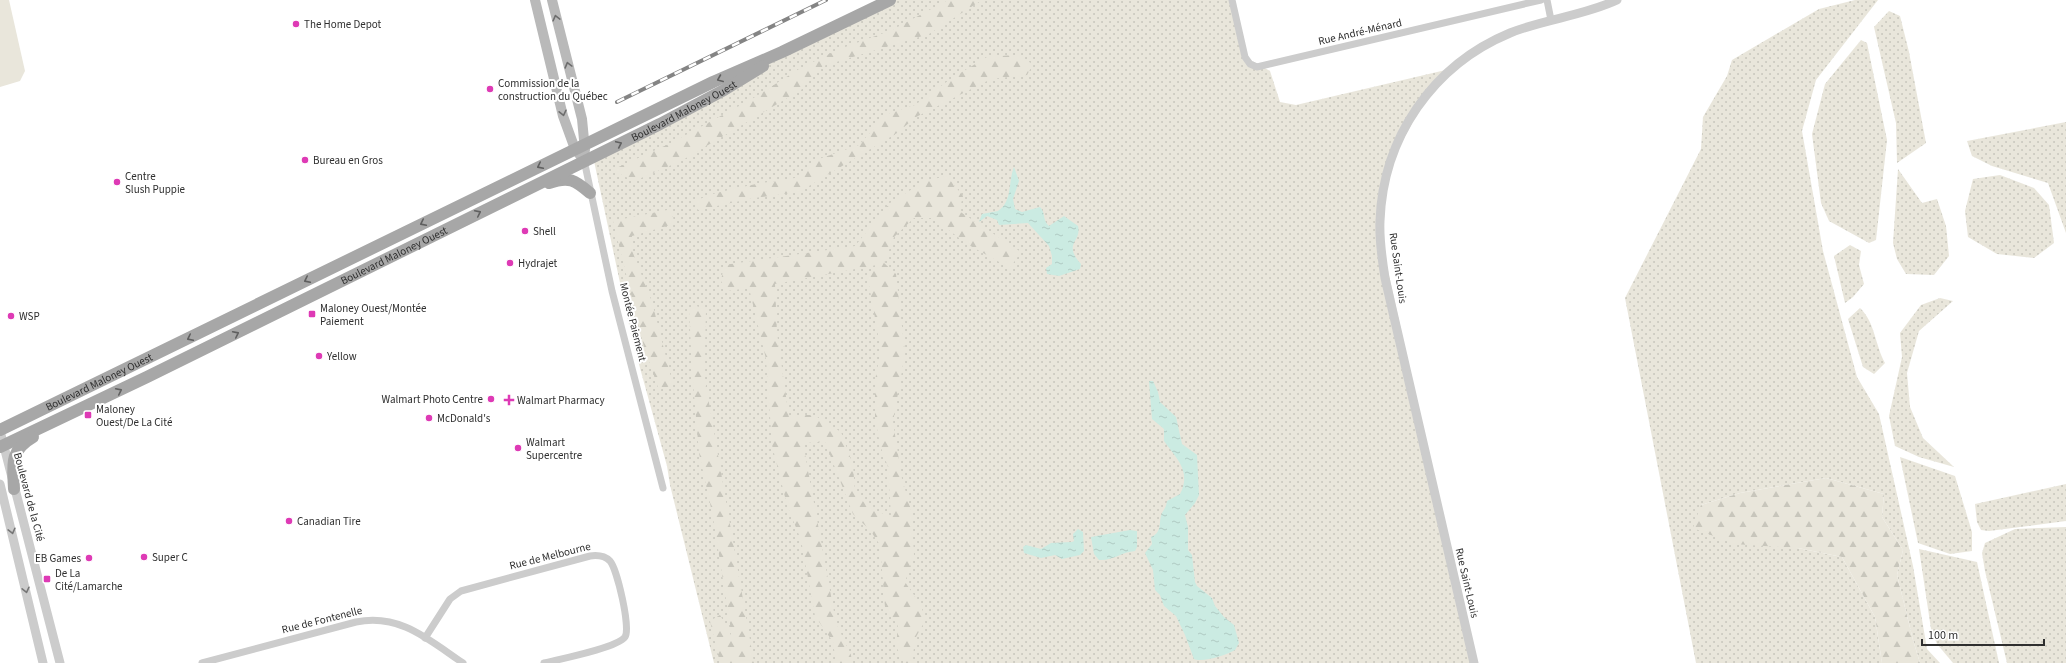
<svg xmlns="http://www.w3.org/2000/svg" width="2066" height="663" viewBox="0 0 2066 663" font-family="'Source Sans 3',sans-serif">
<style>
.grass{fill:url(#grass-dots)}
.forest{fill:url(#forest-firs);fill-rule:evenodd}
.park{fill:#e9e6db}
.water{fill:url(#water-ripples)}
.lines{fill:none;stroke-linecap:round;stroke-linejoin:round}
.minor{stroke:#ccc;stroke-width:7}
.tertiary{stroke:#ccc;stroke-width:9}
.secondary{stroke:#b9b9b9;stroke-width:10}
.primary{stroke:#a7a7a7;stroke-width:12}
.rail-casing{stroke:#848484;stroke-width:4}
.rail{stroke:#fff;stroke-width:2.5;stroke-dasharray:8;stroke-linecap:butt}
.oneway{stroke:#6d6d6d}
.oneway2{stroke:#5f5f5f}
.oneway3{stroke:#767676}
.poi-dot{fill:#de3ab5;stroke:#fff;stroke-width:1.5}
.labels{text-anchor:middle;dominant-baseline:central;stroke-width:4;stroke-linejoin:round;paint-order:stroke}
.poi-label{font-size:11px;fill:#2f2f2f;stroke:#fff;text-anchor:start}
.street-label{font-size:11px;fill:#2f2f2f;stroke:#fff}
</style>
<defs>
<pattern id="grass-dots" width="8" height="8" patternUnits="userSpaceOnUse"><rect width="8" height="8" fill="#e9e6db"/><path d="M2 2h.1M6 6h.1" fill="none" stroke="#c8c6bc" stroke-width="1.8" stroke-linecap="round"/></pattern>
<pattern id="forest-firs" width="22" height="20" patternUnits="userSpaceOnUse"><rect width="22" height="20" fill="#e9e6db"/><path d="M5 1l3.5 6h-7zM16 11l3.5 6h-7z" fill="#c8c6bc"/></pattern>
<pattern id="water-ripples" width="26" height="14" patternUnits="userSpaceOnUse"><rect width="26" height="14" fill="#cbebe2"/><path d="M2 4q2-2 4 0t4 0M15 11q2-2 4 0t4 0" fill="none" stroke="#afcac2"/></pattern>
</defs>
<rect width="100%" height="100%" fill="#fff"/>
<g class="grass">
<path d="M 890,0 L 1232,0 L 1245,57 L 1270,71 L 1280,102 L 1296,105 L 1450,69 L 1432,87 L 1392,160 L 1380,234 L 1474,663 L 714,663 L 670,485 L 667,466 L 632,339 L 594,161 L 782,52 Z"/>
<path d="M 1855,0 L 1878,0 L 1816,80 L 1802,131 L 1823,251 L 1857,377 L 1879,414 L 1913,566 L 1927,649 L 1940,663 L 1920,663 L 1913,640 L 1897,575 L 1903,550 L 1882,517 L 1884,494 L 1826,478 L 1740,493 L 1701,505 L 1798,548 L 1842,557 L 1875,617 L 1882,663 L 1696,663 L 1625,298 L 1701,149 L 1703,117 L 1727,76 L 1732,60 L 1819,9 Z"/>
<path d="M 1889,11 L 1900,16 L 1909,52 L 1926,143 L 1897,163 L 1896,123 L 1874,27 Z"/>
<path d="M 1861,40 L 1867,43 L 1887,140 L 1876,240 L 1869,243 L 1829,221 L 1821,203 L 1812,134 L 1825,84 Z"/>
<path d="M 2066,122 L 2066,233 L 2048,183 L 1992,166 L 1972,156 L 1967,141 Z"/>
<path d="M 1898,169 L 1922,203 L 1937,199 L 1946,226 L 1949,256 L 1934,275 L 1906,274 L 1897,259 L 1893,243 Z"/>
<path d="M 2000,175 L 2034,188 L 2049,205 L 2054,243 L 2034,258 L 1997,254 L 1968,237 L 1965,211 L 1973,179 Z"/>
<path d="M 1850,245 L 1861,251 L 1859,265 L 1864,284 L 1853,297 L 1845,303 L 1834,256 Z"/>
<path d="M 1940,298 L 1953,301 L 1919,331 L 1907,373 L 1910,407 L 1923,438 L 1954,467 L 1919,457 L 1895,446 L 1889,416 L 1902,357 L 1900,333 L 1921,305 Z"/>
<path d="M 1860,308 C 1875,322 1875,345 1885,363 L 1874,374 L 1863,367 L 1848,319 Z"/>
<path d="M 1900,457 L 1955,476 L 1972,532 L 1972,551 L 1950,554 L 1918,543 Z"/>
<path d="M 2066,484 L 2066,521 L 1989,531 L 1981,530 L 1977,522 L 1975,504 Z"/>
<path d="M 2066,527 L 2066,663 L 2007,663 L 1985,571 L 1982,553 L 1985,543 L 2015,529 Z"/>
<path d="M 1919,549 L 1977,562 L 1999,663 L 1953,663 L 1937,644 L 1931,629 Z"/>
</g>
<g class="forest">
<path d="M 948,0 L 982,0 L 929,34 L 823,66 L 801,90 L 681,161 L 634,181 L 612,170 L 671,143 L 752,99 L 799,69 L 837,50 L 892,30 Z"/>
<path d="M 1015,55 L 1033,64 L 1027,75 L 991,79 L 916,117 L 897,133 L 799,192 L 754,198 L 698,210 L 694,201 L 716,193 L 756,184 L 795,178 L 816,160 L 859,145 L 887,114 L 915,105 L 952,78 L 987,57 Z"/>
<path d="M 947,176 L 963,196 L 959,211 L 1021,252 L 1010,268 L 967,244 L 933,218 L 914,218 L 894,237 L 884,263 L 896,274 L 905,353 L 893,422 L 902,479 L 911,510 L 914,555 L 905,582 L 920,604 L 926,619 L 916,637 L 912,659 L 915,663 L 904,663 L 896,646 L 898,626 L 885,607 L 880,545 L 870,530 L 853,514 L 825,442 L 803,443 L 836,623 L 851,655 L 852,663 L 836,663 L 833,642 L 815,616 L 801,540 L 787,505 L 772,445 L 766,359 L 749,288 L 727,291 L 721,281 L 724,265 L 855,246 L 890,203 L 925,181 ZM 882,264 L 867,274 L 881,351 L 875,380 L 875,417 L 880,445 L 888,467 L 891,516 L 872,510 L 855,493 L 853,465 L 841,432 L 814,415 L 792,415 L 789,418 L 777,333 L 775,284 Z"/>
<path d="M 672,209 L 674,224 L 632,236 L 631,248 L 652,302 L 673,385 L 659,390 L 644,347 L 613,221 Z"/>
<path d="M 696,306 L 706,309 L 704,374 L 754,663 L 720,663 L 710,621 L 720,615 L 732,637 L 713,517 L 699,453 L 692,370 L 689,308 Z"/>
<path d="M 1826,478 L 1884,494 L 1882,517 L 1903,550 L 1897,575 L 1913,640 L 1920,663 L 1882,663 L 1875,617 L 1842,557 L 1798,548 L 1734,544 L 1693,528 L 1701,505 L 1740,493 Z"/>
</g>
<path class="park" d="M 0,0 L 9,0 L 25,71 L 20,81 L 0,87 Z"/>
<g class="water">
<path d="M 1014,167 L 1019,181 L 1013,199 L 1015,209 L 1022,212 L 1040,207 C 1046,213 1042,220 1049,226 L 1064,216 L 1078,226 C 1082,242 1062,243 1081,264 L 1080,269 L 1059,276 L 1047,274 L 1046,268 L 1052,264 L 1052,256 L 1049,246 L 1028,223 L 999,225 L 997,220 L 987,216 L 979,222 L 982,214 L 998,211 C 1013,201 1008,181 1014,167 Z"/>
<path d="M 1149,381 L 1153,381 L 1158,392 L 1160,402 L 1176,417 L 1182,444 L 1197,455 L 1199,495 L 1195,503 L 1185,515 L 1188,527 L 1188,550 L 1192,555 L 1195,582 L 1197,586 L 1212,598 L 1215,606 L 1224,617 L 1234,625 L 1239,643 L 1235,650 C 1227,655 1202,663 1194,659 L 1185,635 L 1176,616 L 1164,606 L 1160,595 L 1155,590 L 1153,570 L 1145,553 L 1152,544 L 1151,537 C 1163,532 1158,522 1162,513 C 1165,508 1166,507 1167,501 L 1180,494 C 1192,471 1176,458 1164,441 L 1164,429 L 1152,419 Z"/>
<path d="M 1078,529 L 1083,532 L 1084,551 L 1080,555 L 1062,559 L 1055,555 L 1041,558 L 1024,553 L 1023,547 L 1026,545 L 1041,549 L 1051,543 L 1072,542 L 1074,541 L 1073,534 Z"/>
<path d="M 1130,530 L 1137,531 L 1137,547 L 1135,551 C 1121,552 1113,561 1099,560 L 1094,554 L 1091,537 Z"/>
</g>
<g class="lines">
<g class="minor">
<path d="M 1232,0 L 1245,57 L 1250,64 L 1257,67 L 1541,0"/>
<path d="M 1547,0 L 1551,20"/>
<path d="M 584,160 L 612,291 L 663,488"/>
<path d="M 425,638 L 450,599 L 461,591 L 590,556 C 597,555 604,555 610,561 C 617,569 631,628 625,637 C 617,648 560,659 544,663"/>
<path d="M 202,663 L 356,622 C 400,613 429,640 463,663"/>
</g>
<g class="tertiary">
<path d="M 0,431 L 60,663"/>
<path d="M 0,484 L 43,663"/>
<path d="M 1474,663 L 1385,278 C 1382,259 1379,240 1380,221 C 1383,137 1433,65 1510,33 C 1544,19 1583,16 1617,0"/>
</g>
<g class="secondary">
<path d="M 535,0 L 563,116 L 575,149 L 584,160"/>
<path d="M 552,0 L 582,119 L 585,150"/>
</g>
<g class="primary">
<path d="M 549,183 C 569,176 575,180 590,193"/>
<path id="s1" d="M 0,430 L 713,82 L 782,52 L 890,0"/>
<path id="s2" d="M 0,447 L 147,377 L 660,124 L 724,90 L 763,66"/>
<path d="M 14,489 C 13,465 9,451 33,437"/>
</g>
<g class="rail-casing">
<path id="rail" d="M 617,102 L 826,0"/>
</g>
<use href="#rail" class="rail"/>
</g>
<defs><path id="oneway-chevron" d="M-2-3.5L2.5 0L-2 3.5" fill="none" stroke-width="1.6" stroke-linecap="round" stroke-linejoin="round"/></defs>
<g class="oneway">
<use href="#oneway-chevron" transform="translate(556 18) rotate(-104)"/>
<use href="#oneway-chevron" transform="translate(568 65) rotate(-105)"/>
<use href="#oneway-chevron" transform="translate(563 113) rotate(77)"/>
</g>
<g class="oneway2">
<use href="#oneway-chevron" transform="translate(720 79) rotate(157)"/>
<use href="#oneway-chevron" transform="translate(619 144) rotate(-25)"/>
<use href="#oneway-chevron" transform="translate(540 166) rotate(154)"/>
<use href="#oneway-chevron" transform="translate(478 213) rotate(-26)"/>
<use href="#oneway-chevron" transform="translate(423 223) rotate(154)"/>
<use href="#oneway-chevron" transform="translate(307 280) rotate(154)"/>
<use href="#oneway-chevron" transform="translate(236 334) rotate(-26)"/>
<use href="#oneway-chevron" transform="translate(190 338) rotate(154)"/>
<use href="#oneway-chevron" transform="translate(119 391) rotate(-26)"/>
</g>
<g class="oneway3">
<use href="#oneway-chevron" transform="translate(12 531) rotate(76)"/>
<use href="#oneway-chevron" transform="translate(26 590) rotate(77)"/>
</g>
<g class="poi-dot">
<circle cx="296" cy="24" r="4"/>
<circle cx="490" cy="89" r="4"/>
<circle cx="305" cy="160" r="4"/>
<circle cx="117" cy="182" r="4"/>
<circle cx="525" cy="231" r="4"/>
<circle cx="510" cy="263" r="4"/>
<rect x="308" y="310" width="8" height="8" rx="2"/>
<circle cx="11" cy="316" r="4"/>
<circle cx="319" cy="356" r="4"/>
<circle cx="491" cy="399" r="4"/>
<path d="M507 394h4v4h4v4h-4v4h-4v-4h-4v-4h4z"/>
<rect x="84" y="411" width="8" height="8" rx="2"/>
<circle cx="429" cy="418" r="4"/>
<circle cx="518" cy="448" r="4"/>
<circle cx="289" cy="521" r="4"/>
<circle cx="144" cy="557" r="4"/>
<circle cx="89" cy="558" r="4"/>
<rect x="43" y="575" width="8" height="8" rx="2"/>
</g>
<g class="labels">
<g class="poi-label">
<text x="304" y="24">The Home Depot</text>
<text x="498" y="83">Commission de la<tspan x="498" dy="13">construction du Québec</tspan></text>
<text x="313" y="160">Bureau en Gros</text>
<text x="125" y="176">Centre<tspan x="125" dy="13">Slush Puppie</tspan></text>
<text x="533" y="231">Shell</text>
<text x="518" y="263">Hydrajet</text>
<text x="320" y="308">Maloney Ouest/Montée<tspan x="320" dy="13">Paiement</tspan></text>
<text x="19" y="316">WSP</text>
<text x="327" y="356">Yellow</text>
<text x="483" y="399" text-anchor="end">Walmart Photo Centre</text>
<text x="517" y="400">Walmart Pharmacy</text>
<text x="96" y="409">Maloney<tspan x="96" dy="13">Ouest/De La Cité</tspan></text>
<text x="437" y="418">McDonald's</text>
<text x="526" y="442">Walmart<tspan x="526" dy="13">Supercentre</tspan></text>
<text x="297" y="521">Canadian Tire</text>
<text x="152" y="557">Super C</text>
<text x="81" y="558" text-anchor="end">EB Games</text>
<text x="55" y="573">De La<tspan x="55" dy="13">Cité/Lamarche</tspan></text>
</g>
<g class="street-label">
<text transform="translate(1360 32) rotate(-13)">Rue André-Ménard</text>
<text stroke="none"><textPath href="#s2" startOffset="762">Boulevard Maloney Ouest</textPath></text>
<text stroke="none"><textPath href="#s2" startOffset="438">Boulevard Maloney Ouest</textPath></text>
<text transform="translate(1398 268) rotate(82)">Rue Saint-Louis</text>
<text transform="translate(633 322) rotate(76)">Montée Paiement</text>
<text stroke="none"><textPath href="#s1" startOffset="110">Boulevard Maloney Ouest</textPath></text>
<text transform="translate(29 497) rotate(75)">Boulevard de la Cité</text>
<text transform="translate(550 556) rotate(-14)">Rue de Melbourne</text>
<text transform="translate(1467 583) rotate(77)">Rue Saint-Louis</text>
<text transform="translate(322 620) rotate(-14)">Rue de Fontenelle</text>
</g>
</g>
<path d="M1922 639v6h122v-6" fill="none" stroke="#2f2f2f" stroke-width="2"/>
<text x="1928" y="639" font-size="12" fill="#2f2f2f" stroke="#ffffff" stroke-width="3" paint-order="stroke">100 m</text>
</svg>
